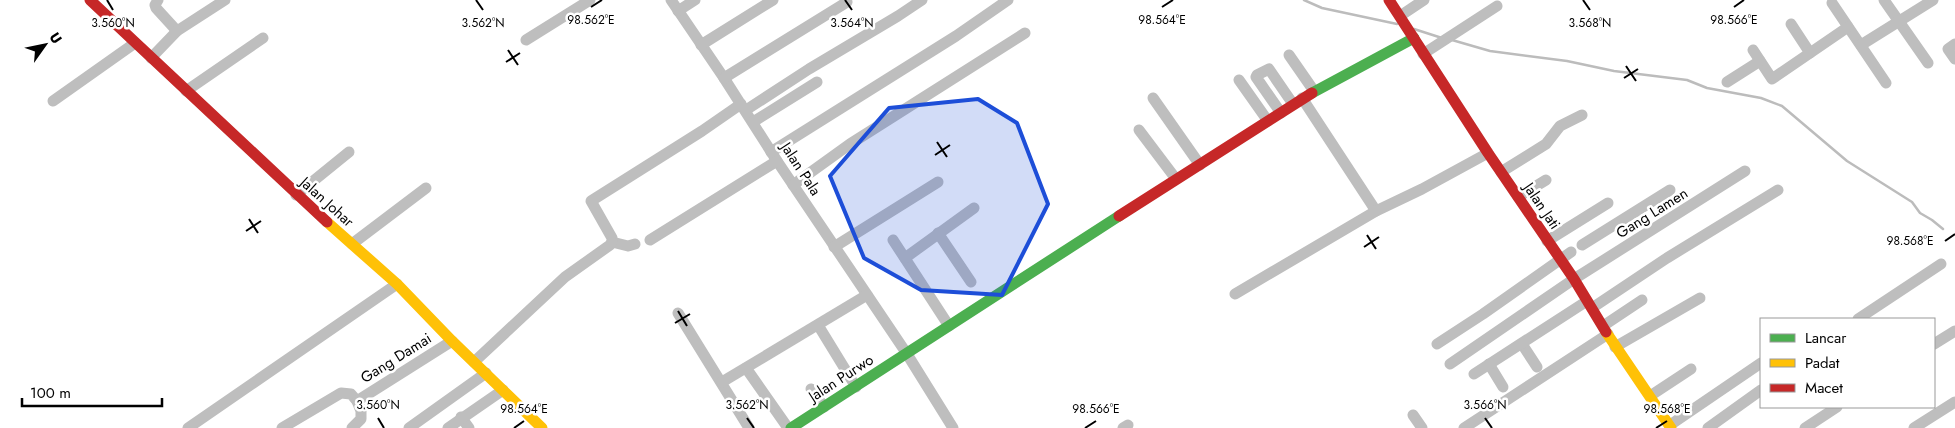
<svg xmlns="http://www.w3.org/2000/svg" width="1955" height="428" viewBox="0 0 1955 428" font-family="Jost,sans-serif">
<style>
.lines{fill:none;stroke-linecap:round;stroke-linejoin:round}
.stream{stroke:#bcbcbc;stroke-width:2.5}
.street{stroke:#bebebe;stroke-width:11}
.fast{stroke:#4caf50;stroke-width:11}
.slow{stroke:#ffc107;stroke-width:11}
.jam{stroke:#c62828;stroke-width:11}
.marked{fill:#1d4ed8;fill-opacity:0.2;stroke:#1d4ed8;stroke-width:4;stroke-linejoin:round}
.ticks{fill:none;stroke:#000;stroke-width:2}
.labels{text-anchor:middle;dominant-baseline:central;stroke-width:5;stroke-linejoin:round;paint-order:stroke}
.street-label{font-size:15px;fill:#000;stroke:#fff}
.ticks-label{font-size:12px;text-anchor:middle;fill:#000;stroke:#fff;stroke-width:5;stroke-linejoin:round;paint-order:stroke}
</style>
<rect width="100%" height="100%" fill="#fff"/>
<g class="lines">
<g class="stream">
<path d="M 1304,0 L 1322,8 L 1397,24"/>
<path d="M 1414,29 L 1442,38"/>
<path d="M 1452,40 L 1490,51 L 1567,61 L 1614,71 L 1687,80 L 1707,88 L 1761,98 L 1782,106 L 1847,161 L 1912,202 L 1920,213 L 1932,220 L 1943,229"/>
</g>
<g class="street">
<path d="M 158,0 L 155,5 L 156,8 L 177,31"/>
<path d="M 671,0 L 724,78 L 777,161 L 907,354 L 953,428"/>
<path d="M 1884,0 L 1928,63"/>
<path d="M 1832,3 L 1886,83"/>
<path d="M 678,11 L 695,0"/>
<path d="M 1400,16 L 1424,0"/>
<path d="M 1791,24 L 1810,53"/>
<path d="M 526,40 L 590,0"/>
<path d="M 1955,44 L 1948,49 L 1955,59"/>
<path d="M 701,45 L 773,0"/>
<path d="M 1861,45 L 1933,0"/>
<path d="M 1753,50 L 1772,79 L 1848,27"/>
<path d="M 1423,54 L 1497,6"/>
<path d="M 1289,55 L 1314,91"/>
<path d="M 151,58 L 177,31 L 225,0"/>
<path d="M 724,78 L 847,2"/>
<path d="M 1239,80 L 1268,121"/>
<path d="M 1727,82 L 1760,61"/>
<path d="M 186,91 L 263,38"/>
<path d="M 1153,98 L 1200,165"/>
<path d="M 1302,98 L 1376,211"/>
<path d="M 53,101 L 135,43"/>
<path d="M 746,110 L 809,69 L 898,16 L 922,0"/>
<path d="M 1281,113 L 1256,77 L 1257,75 L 1269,69 L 1293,104"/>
<path d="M 753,122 L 817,82"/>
<path d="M 1139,130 L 1176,179"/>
<path d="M 771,152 L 956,36 L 1008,0"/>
<path d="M 1501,172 L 1546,144 L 1560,126 L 1582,115"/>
<path d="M 793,185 L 850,144 L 1025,33"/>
<path d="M 296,195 L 349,152"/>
<path d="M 1518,197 L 1546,180"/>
<path d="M 938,233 L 971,282"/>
<path d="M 650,240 L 777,161"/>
<path d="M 893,240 L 949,326"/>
<path d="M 1547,241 L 1608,203"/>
<path d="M 612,242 L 612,238 L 591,201 L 702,131 L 741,104"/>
<path d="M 612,242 L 628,246 L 635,244"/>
<path d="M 352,244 L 426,188"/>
<path d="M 1582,245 L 1670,190"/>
<path d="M 834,247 L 938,182"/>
<path d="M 905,258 L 974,208"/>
<path d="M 1235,294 L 1376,211 L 1422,189 L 1488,153"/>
<path d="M 1592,308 L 1667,258 L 1778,190"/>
<path d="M 678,313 L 749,428"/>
<path d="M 1858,319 L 1941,264"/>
<path d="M 818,325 L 856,387"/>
<path d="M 1603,326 L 1642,300"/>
<path d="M 1437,344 L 1483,314 L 1571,252"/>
<path d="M 1522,344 L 1537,367"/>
<path d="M 1934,344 L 1955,331"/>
<path d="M 1615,347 L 1700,298"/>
<path d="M 474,362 L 565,277 L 610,245 L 612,242"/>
<path d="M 1450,364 L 1574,279 L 1745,171"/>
<path d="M 1489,364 L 1503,387"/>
<path d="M 746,368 L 788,428"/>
<path d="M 1474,374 L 1587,301"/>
<path d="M 722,382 L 867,295"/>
<path d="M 811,389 L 824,407"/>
<path d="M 1650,396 L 1691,369"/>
<path d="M 1413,415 L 1422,428"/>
<path d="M 461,417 L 469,428"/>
<path d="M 1670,425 L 1761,363"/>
<path d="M 188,428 L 397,284"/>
<path d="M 282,428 L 341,393 L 351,394 L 357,401 L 452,341"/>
<path d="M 352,428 L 361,419 L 361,411 L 357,401"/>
<path d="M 409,428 L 486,373"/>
<path d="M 448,428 L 503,390"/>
<path d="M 1123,428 L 1128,425"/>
<path d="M 1464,428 L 1608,334"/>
<path d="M 1708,428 L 1761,390"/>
<path d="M 1805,428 L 1837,407"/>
<path d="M 1914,428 L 1955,402"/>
</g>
<g class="fast">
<path d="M 1312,93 L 1414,38"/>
<path d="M 791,428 L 1119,216"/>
</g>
<g class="slow">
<path d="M 327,222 L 397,284 L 452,341 L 542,428"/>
<path d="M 1606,332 L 1671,428"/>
</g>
<g class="jam">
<path d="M 90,0 L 327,222"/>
<path d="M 1389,0 L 1488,153 L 1574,279 L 1606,332"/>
<path d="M 1119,216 L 1312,93"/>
</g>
</g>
<path class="marked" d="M 978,99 L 1017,123 L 1048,204 L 1002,295 L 921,290 L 864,258 L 830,176 L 889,108 Z"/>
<path class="ticks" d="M 107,0 L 113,10M 476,0 L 483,10M 845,0 L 852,10M 1583,0 L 1590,10M 591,7 L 602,0M 1162,7 L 1173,0M 1734,7 L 1744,0M 508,50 L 518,65M 506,62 L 520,53M 1626,66 L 1636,81M 1624,78 L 1638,69M 937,142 L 947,157M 935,155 L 950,145M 249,219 L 258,233M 246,231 L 261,221M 1367,235 L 1376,249M 1945,241 L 1955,234M 1364,247 L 1379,237M 678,311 L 687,326M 675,323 L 690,314M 378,418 L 384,428M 747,418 L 754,428M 1485,418 L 1492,428M 514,428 L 524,421M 1085,428 L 1096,421M 1656,428 L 1667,421"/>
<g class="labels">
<g class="street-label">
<text transform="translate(801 169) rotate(57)">Jalan Pala</text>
<text transform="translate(327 202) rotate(42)">Jalan Johar</text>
<text transform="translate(1542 206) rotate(56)">Jalan Jati</text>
<text transform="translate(1652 213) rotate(-32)">Gang Lamen</text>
<text transform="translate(396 358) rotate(-32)">Gang Damai</text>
<text transform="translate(841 378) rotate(-33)">Jalan Purwo</text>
</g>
</g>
<g class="ticks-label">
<text x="1734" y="24">98.566°E</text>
<text x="591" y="24">98.562°E</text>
<text x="1162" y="24">98.564°E</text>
<text x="113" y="27">3.560°N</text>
<text x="483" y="27">3.562°N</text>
<text x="852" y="27">3.564°N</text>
<text x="1590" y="27">3.568°N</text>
<text x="1910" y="245">98.568°E</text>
<text x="378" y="409">3.560°N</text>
<text x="747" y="409">3.562°N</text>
<text x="1485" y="409">3.566°N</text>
<text x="524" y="413">98.564°E</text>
<text x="1096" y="413">98.566°E</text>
<text x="1667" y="413">98.568°E</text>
</g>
<rect x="1760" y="318" width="175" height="90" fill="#ffffff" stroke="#999999"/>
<rect x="1770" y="334" width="25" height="8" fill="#4caf50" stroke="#999999"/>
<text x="1805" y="343" font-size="15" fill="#000000">Lancar</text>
<rect x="1770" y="359" width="25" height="8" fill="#ffc107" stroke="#999999"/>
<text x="1805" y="368" font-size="15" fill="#000000">Padat</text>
<rect x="1770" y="384" width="25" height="8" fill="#c62828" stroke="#999999"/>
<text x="1805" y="393" font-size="15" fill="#000000">Macet</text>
<g transform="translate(45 45) rotate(57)" stroke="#ffffff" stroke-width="4" paint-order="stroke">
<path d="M0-4L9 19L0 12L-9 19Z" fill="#000000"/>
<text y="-8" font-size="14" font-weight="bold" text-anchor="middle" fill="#000000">U</text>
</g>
<path d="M22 398v8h140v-8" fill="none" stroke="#000000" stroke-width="2.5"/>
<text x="30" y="398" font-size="15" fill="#000000" stroke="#ffffff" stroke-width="4" paint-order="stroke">100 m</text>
</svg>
